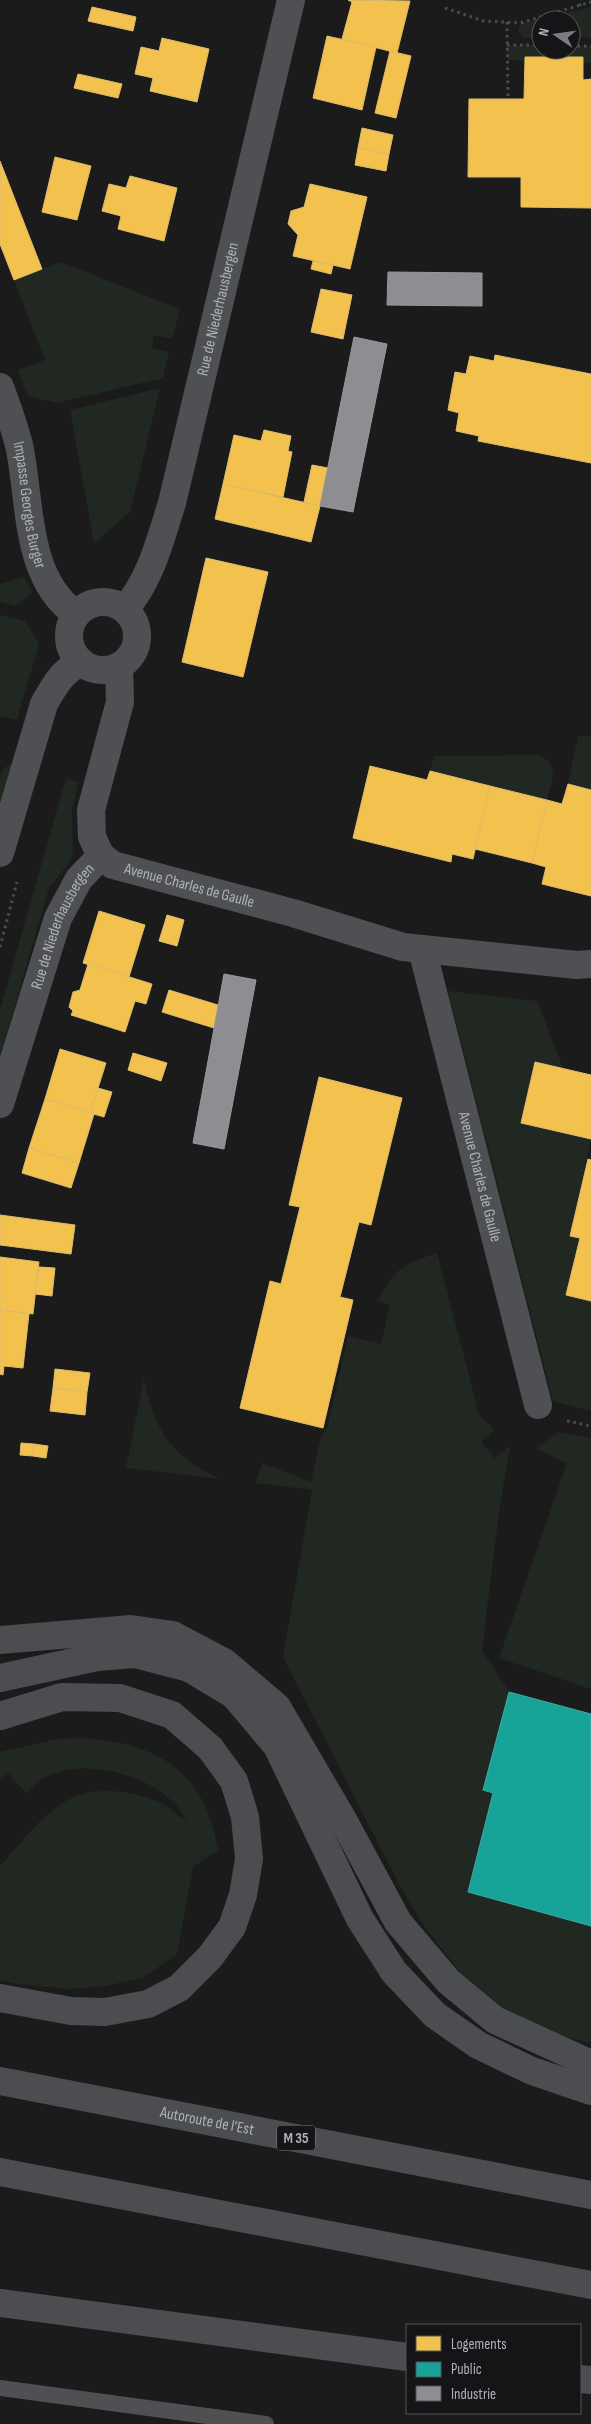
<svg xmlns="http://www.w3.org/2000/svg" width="591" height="2424" viewBox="0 0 591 2424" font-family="'Sofia Sans Condensed',sans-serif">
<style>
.green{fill:#212821}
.homes{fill:#f2c14e;stroke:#ddbc6e}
.public{fill:#17a398;stroke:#44a8a2}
.industry{fill:#8d8d92;stroke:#97989e}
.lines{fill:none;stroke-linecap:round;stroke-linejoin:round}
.path{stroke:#4b4c4e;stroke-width:3;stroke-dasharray:2.5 4;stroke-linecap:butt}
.service{stroke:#4f5054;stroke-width:16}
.minor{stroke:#4f5054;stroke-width:28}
.trunk{stroke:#4c4d50;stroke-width:28}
.labels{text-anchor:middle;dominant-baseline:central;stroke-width:5;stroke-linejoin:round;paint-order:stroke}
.shield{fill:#151517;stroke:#7f8389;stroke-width:1}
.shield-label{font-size:15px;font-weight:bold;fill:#adb2ba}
.street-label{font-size:16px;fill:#adb2ba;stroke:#151517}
</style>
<rect width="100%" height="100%" fill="#1b1b1b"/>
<g class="green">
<path d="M 591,6 L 591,37 L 571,37 L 571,20 L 541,20 L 541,38 L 524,38 L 518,31 L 520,23 L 581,10 Z"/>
<path d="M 507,45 L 541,45 L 541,50 L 571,50 L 571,46 L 591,46 L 591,63 L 508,60 Z"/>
<path d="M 60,262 L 180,309 L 172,339 L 154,335 L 152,348 L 169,352 L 163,378 L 57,403 L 28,396 L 18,370 L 45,360 L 14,280 Z"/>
<path d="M 160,388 L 130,512 L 94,543 L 70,410 Z"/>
<path d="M 24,577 L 32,593 L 15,606 L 0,602 L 0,584 Z"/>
<path d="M 0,615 L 25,621 L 39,644 L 17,720 L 0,716 Z"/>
<path d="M 578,736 L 591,736 L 591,790 L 568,784 Z"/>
<path d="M 539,755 C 561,766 551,780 547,800 L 430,771 L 434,756 Z"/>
<path d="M 14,762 L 0,811 L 0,778 L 3,769 Z"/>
<path d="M 66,778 L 78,782 L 72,811 L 73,852 L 68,864 L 49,888 L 0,1057 L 0,1010 Z"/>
<path d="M 448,991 L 537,1001 L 591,1139 L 570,1236 L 580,1238 L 567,1295 L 591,1301 L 591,1411 L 553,1401 Z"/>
<path d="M 437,1253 L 479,1414 L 494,1430 L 481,1442 L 495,1458 L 510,1446 L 499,1512 L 482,1650 L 509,1692 L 591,1714 L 591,2043 L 556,2034 L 503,2008 L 459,1971 L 427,1930 L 401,1888 L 283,1657 L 312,1490 L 256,1483 L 262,1463 L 311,1482 L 320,1440 L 327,1429 L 348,1336 L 381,1344 L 390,1305 L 378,1301 C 394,1268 404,1264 437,1253 Z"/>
<path d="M 144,1378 C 153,1430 173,1458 221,1479 L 126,1468 Z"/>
<path d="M 558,1432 L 591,1438 L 591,1689 L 499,1658 L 567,1463 L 536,1449 Z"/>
<path d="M 80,1738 C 158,1743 204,1769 218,1850 L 193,1867 L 177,1954 L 144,1977 L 106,1986 L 69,1989 L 17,1984 L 0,1980 L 0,1866 C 20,1845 40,1816 66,1801 C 93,1785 131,1790 159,1802 C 169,1806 178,1816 187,1821 C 183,1815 179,1807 173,1802 C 144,1774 85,1758 47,1776 C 39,1779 32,1788 26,1793 L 8,1773 L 0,1780 L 0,1752 L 58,1739 Z"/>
</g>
<g class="homes">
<path d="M 348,0 L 410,1 L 397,53 L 342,39 L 352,2 Z"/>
<path d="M 92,7 L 136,17 L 133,31 L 88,21 Z"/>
<path d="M 327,36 L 376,47 L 362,110 L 313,98 Z"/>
<path d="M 162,38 L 209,49 L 197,102 L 150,91 L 153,78 L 135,74 L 141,47 L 159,51 Z"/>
<path d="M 390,51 L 411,56 L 396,118 L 375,113 Z"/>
<path d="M 525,57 L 583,57 L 583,80 L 591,79 L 591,208 L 521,207 L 521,177 L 468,177 L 469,99 L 524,99 Z"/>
<path d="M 78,74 L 122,84 L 118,98 L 74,88 Z"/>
<path d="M 362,128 L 393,135 L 389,154 L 358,148 Z"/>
<path d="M 358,148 L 389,154 L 386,171 L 355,165 Z"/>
<path d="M 55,157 L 91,166 L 77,220 L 42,212 Z"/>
<path d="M 0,161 L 42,269 L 14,280 L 0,244 Z"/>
<path d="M 130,176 L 177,188 L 164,241 L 118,229 L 121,216 L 102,211 L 109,184 L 126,188 Z"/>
<path d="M 310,184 L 367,197 L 350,269 L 293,256 L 298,235 L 288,224 L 291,211 L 304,207 Z"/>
<path d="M 313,261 L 333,265 L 331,274 L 311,269 Z"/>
<path d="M 321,289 L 352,295 L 343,339 L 311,332 Z"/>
<path d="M 495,355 L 591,374 L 591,463 L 478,441 L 479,436 L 456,431 L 459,413 L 448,410 L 455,372 L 466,374 L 470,356 L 494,361 Z"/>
<path d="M 264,430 L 291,436 L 288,451 L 292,452 L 283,497 L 223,484 L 234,435 L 261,441 Z"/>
<path d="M 312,465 L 328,468 L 320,506 L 304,502 Z"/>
<path d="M 223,484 L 320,506 L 311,542 L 215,519 Z"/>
<path d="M 206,558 L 268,572 L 243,677 L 182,662 Z"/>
<path d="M 370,766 L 427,780 L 430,771 L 490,786 L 473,859 L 452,854 L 451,862 L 353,838 Z"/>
<path d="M 568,784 L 591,790 L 591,896 L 542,884 L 546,867 L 532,863 L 547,800 L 562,804 Z"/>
<path d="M 490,786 L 547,800 L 532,863 L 475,849 Z"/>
<path d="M 99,911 L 145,925 L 129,977 L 83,963 Z"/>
<path d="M 167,915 L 184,920 L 177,946 L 159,941 Z"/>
<path d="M 88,964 L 152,984 L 146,1004 L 135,1001 L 125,1032 L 71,1015 L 73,1011 L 69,1007 L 73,992 L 80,990 Z"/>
<path d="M 169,990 L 218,1005 L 214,1028 L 162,1012 Z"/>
<path d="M 60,1049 L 106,1063 L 90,1113 L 45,1099 Z"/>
<path d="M 133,1053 L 167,1063 L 161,1081 L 128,1070 Z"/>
<path d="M 535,1062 L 591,1075 L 591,1139 L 521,1123 Z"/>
<path d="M 319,1077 L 402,1098 L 371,1225 L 359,1222 L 340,1297 L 353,1300 L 323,1428 L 240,1408 L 270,1281 L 281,1284 L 300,1207 L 289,1205 Z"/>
<path d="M 98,1088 L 112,1092 L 104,1117 L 90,1113 Z"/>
<path d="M 45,1099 L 94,1114 L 79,1163 L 29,1148 Z"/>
<path d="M 29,1148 L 79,1163 L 71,1188 L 22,1173 Z"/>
<path d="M 588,1159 L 591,1160 L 591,1301 L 566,1295 L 580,1238 L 570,1236 Z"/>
<path d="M 0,1215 L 75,1225 L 71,1254 L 0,1245 Z"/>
<path d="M 0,1257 L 39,1262 L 33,1314 L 0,1310 Z"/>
<path d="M 39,1267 L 55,1268 L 52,1296 L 35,1294 Z"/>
<path d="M 0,1310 L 29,1314 L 23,1368 L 4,1366 L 3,1375 L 0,1374 Z"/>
<path d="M 55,1369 L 90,1373 L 87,1392 L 53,1388 Z"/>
<path d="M 53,1388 L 87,1392 L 85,1415 L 50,1411 Z"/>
<path d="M 21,1443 L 34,1444 L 33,1456 L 20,1455 Z"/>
<path d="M 34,1444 L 48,1446 L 46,1458 L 33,1456 Z"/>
</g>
<path class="public" d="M 509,1692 L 591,1714 L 591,1926 L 468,1892 L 493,1793 L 483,1790 Z"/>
<g class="industry">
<path d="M 388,272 L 482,273 L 482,306 L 387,305 Z"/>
<path d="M 354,337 L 387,344 L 353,512 L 320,506 Z"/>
<path d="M 224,974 L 256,980 L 224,1149 L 193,1143 Z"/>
</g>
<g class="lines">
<g class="path">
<path d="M 580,6 L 580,0"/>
<path d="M 445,8 L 484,21 L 520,23 L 591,2"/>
<path d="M 507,22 L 508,99"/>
<path d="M 507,45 L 541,45"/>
<path d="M 571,46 L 591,46"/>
<path d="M 0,947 L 17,882"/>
<path d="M 567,1421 L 591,1426"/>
</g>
<path class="service" d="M 0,2388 L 266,2424"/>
<g class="minor">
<path id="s1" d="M 0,387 C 7,406 14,425 19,445 C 31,500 24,578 76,614"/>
<circle cx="103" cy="636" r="34"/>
<path id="s2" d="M 125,609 C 151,579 160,540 172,503 L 291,0"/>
<path d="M 0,853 L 44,704 C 54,686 62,671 81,662"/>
<path id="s3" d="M 101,856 L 113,865 L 293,913 L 403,947 L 577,965 L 591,964"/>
<path id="s4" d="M 422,949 L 538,1405"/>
<path id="s5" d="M 0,1104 L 58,918 L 79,879 L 101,856 L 92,837 L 91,810 L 120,702 L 119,666"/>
</g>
<g class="trunk">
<path d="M 0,1640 L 131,1629 L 173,1635 L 224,1662 L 277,1707 L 342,1818 L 398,1922 L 448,1981 L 495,2020 L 591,2064"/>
<path d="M 0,1678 L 97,1657 L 135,1654 L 189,1668 L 234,1695 L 277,1746 L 360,1919 L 394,1972 L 435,2015 L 478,2045 L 532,2071 L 591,2091"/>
<path d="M 0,1716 L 62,1697 L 120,1698 L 172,1715 L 210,1748 L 234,1781 L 245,1817 L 249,1859 L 243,1895 L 232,1927 L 210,1957 L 179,1988 L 148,2004 L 105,2012 L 71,2011 L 0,1998"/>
<path id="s6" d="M 0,2081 L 591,2195"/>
<path d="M 0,2172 L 591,2285"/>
<path d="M 0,2303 L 407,2357"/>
<path d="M 580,2379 L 591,2380"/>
</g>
</g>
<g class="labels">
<rect class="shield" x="277" y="2125.5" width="38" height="25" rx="4"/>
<g class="shield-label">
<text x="296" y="2138">M 35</text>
</g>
<g class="street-label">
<text stroke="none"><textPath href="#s2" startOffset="316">Rue de Niederhausbergen</textPath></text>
<text stroke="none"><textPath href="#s1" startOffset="122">Impasse Georges Burger</textPath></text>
<text stroke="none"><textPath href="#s3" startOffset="94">Avenue Charles de Gaulle</textPath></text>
<text stroke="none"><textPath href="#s5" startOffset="189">Rue de Niederhausbergen</textPath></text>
<text stroke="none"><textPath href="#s4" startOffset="235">Avenue Charles de Gaulle</textPath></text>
<text stroke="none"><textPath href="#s6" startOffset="211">Autoroute de l’Est</textPath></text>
</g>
</g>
<rect x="406" y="2324" width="175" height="90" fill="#151517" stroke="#525458"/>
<rect x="416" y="2336" width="25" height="15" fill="#f2c14e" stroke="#525458"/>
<text x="451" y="2349" font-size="15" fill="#adb2ba">Logements</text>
<rect x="416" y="2362" width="25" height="15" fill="#17a398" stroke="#525458"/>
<text x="451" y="2374" font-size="15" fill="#adb2ba">Public</text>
<rect x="416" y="2386" width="25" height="15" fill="#8d8d92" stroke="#525458"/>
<text x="451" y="2399" font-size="15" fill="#adb2ba">Industrie</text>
<g transform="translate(556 35) rotate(283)"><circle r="24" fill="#151517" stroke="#525458"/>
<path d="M0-4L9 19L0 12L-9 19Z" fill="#7a7d82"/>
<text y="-8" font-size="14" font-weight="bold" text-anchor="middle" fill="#adb2ba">N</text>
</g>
</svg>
